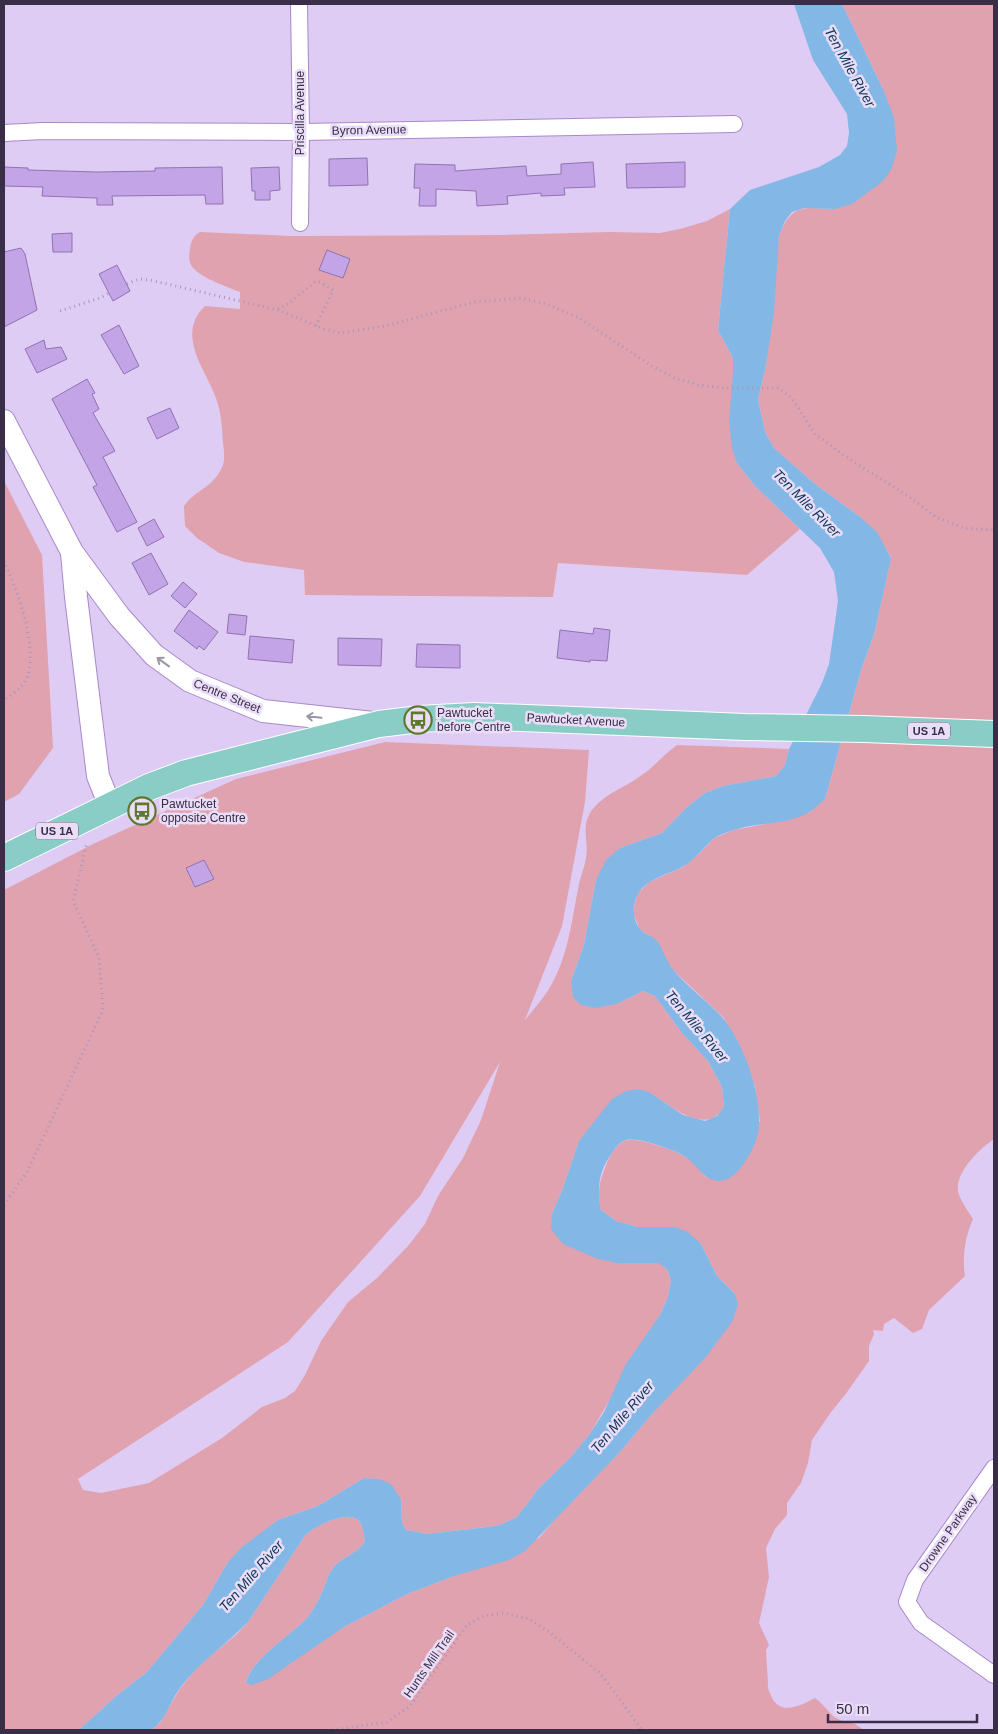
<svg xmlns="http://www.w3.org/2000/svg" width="998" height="1734" viewBox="0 0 998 1734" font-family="Arial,sans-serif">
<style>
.green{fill:#e0a2af;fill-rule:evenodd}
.water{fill:#82b7e6}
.building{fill:#c3a4e6;stroke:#9072b0}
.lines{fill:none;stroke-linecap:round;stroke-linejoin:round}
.street-casing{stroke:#a889c9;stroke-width:18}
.secondary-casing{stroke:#a889c9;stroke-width:24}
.primary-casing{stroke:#fff;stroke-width:28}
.path{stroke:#a796ba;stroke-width:3;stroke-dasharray:1 4;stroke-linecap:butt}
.street{stroke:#fff;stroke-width:16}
.secondary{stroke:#fff;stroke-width:22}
.primary{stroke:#8acdc6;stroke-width:26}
.oneway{stroke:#9c96a4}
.labels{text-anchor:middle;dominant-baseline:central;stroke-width:5;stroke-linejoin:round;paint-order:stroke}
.shield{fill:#e9ddf8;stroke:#6e627d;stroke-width:1}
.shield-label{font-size:11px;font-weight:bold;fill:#3a2d48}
.street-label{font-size:12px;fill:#3a2d48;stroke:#e9ddf8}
.poi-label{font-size:12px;fill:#3a2d48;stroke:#e9ddf8;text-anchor:start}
.water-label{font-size:14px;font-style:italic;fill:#0d3655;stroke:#e9ddf8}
</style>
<rect width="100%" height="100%" fill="#dfccf5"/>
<g class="green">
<path d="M 842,4 L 994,4 L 994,1139 C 979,1149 952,1175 959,1195 C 962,1203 968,1211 973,1219 C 965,1237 962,1257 965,1276 L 929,1310 L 922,1329 L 913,1333 L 894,1318 L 884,1324 L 883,1331 L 873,1330 L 874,1334 L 869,1346 L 869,1361 L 845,1395 L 831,1412 L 812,1440 L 808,1463 L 801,1483 L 787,1503 L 787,1515 L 775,1529 L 766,1548 L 769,1577 L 759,1623 L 769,1645 L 766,1650 L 768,1683 C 767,1689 770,1693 772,1698 C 781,1716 802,1705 815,1698 L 819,1701 L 834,1717 L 842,1721 L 855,1724 L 864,1730 L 150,1730 L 160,1723 L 179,1690 L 198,1666 L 237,1634 L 248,1622 L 306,1534 C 317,1526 349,1508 360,1522 C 363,1527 364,1535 365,1541 C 358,1554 341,1557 333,1568 C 329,1573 327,1580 325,1585 C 320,1597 315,1609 306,1619 C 290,1636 249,1661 246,1683 L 344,1627 L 407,1594 L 454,1576 L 539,1538 L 563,1510 L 618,1454 L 653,1413 L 735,1294 L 717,1276 L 701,1244 L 675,1227 L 637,1227 L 616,1221 L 601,1210 C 597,1191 599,1183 606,1165 C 609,1157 616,1145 624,1141 C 636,1136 676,1150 687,1158 C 694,1162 700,1171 706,1177 L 760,1121 L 755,1087 L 738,1042 L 723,1017 L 674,971 L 667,962 L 657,941 L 640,930 L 633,913 L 635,902 L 638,893 L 649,882 L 683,867 L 699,854 L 714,838 L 734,830 L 786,820 L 810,812 L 825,799 L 862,667 L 874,635 L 891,557 L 876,532 L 859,516 L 815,484 L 774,448 L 765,432 L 758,399 L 765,370 L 779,235 C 793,202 804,208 835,209 L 883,89 Z"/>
<path d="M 730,209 L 718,330 L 733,358 L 737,463 L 755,486 L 800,529 L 747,575 L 558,563 L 553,597 L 305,595 L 304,570 L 244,562 L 219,553 L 197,538 L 185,526 L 184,506 C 197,488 213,489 223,465 C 225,459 224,449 223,443 C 222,426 221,409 214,393 C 202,365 177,333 205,306 L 240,309 L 240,292 C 227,287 202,278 193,268 C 188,262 189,255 190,249 C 191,241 193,236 200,232 L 291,236 L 503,235 L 609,232 L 660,233 L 680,229 L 707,221 Z"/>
<path d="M 4,481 L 42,555 L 53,748 L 19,794 L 4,802 Z"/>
<path d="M 385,742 L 589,750 L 585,802 L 562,926 L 525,1020 C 533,1010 542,1000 549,989 C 568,958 572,919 579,884 C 581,875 585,866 586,858 C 589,843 581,828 590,813 C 602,794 625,788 642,775 C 655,766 663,755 677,745 L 789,749 L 785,765 L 776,776 L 723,786 L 705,793 L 687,807 L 662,833 L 620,848 L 596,880 L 584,945 L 571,981 L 617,1004 L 643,991 L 655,996 L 682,1033 L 708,1061 L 722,1087 L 724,1107 C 722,1110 719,1114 716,1116 C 697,1130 665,1102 649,1092 L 579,1141 L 563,1188 L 552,1214 L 618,1263 L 658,1262 L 667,1269 L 671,1280 L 668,1297 L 660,1315 L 589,1435 L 570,1458 L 539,1488 L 517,1517 L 500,1525 L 479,1528 L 427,1534 L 406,1530 L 402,1523 L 401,1499 L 379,1479 L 364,1478 L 318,1506 L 278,1520 L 228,1562 L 203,1605 L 147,1672 L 115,1697 L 79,1730 L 4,1730 L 4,890 L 93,844 L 236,779 ZM 500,1062 L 481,1120 L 463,1158 L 438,1196 L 425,1224 L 408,1246 L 377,1278 L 348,1302 L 321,1341 L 305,1375 L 295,1391 L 285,1398 L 262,1407 L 222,1438 L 149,1483 L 101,1493 L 83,1490 L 78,1479 L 288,1342 L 420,1196 Z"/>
</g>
<path class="water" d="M 794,4 L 842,4 L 883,89 L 894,118 L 897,151 L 891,170 L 882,182 L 852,204 L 835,209 L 804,208 L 792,212 L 785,221 L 779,235 L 774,313 L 765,370 L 758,399 L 765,432 L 774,448 L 815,484 L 859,516 L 877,532 L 891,558 L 874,635 L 862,667 L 825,799 C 821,803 816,807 811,811 C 790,825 758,822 734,830 C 728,832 718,835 713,839 C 703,848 695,860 682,867 C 668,875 647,878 638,894 C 632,904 632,919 640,929 C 644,935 654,936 658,942 C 664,952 667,963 675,972 C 689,988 707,1001 721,1016 C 744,1041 769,1110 755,1143 C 749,1157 735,1183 717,1181 C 703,1179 697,1165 687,1158 C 676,1150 639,1137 626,1140 C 619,1142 614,1150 610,1156 C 598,1173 597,1191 601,1210 L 616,1221 L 637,1227 L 675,1227 L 688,1232 L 701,1244 L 717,1276 L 735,1294 L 738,1305 L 732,1322 L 706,1357 L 653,1413 L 618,1454 L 525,1551 L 509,1560 L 454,1576 L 407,1594 L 344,1627 L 268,1679 L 252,1685 L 246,1683 C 251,1659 289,1637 306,1619 C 315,1609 320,1597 325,1585 C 327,1580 329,1573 333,1568 C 341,1557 358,1554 365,1541 C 364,1536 363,1527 360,1522 C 349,1508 317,1526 306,1534 L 248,1622 C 226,1645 199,1662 180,1688 C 170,1701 166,1721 152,1729 C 146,1732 91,1730 79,1730 L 115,1697 L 147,1672 L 203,1605 L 228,1562 L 242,1547 L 278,1520 L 318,1506 L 364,1478 L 379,1479 L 391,1484 L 401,1499 L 402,1523 L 406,1530 L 427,1534 L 479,1528 L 500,1525 L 517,1517 L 539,1488 L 570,1458 L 589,1435 L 604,1412 L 626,1364 L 660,1315 L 668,1297 L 671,1280 L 667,1269 L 658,1263 L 618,1263 L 598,1259 L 563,1244 L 551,1229 L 552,1214 L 563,1188 L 579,1141 L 612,1099 L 626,1091 L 638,1089 L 649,1092 L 683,1115 L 705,1121 L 717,1116 L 724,1107 L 722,1087 L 708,1061 L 682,1033 L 655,996 L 643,991 L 617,1004 L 595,1008 L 581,1005 L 573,997 L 571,981 L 584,945 L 596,880 L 606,860 L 620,848 L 662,833 L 687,807 L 705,793 L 723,786 L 776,776 L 785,765 L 789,749 L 822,683 L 829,664 L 838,601 L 834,572 L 820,548 L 755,486 L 737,463 L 732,448 L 729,420 L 733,373 L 733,358 L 718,330 L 730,209 L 750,190 L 819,167 L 840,155 L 847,146 L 849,133 L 847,114 L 813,60 Z"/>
<g class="building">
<path d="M 367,158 L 368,185 L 329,186 L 329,159 Z"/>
<path d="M 593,162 L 595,187 L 564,188 L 565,195 L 541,196 L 541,193 L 507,196 L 508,204 L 477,206 L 476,191 L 436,189 L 436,206 L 419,206 L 420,188 L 414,188 L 415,164 L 455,165 L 455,171 L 526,166 L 527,176 L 561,174 L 561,164 Z"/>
<path d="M 685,162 L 685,187 L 627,188 L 626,164 Z"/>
<path d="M 4,167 L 28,168 L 28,170 L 97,172 L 155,171 L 155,168 L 222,167 L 223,204 L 206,204 L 205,195 L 112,196 L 113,205 L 97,205 L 97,198 L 42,196 L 43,187 L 4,186 Z"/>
<path d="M 279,167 L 280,190 L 270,191 L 270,200 L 255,200 L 255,191 L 252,191 L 251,168 Z"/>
<path d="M 72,233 L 72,252 L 53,252 L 52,234 Z"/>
<path d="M 21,248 L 25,254 L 37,310 L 4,327 L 4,252 Z"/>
<path d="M 327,250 L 350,259 L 343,278 L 319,270 Z"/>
<path d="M 117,265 L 130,291 L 113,301 L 99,274 Z"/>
<path d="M 119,325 L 139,366 L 124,374 L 101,335 Z"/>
<path d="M 44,340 L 46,349 L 61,347 L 67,359 L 37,373 L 25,349 Z"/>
<path d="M 87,379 L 95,393 L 92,394 L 99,409 L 93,413 L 115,451 L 103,457 L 137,522 L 117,532 L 93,487 L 97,485 L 52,399 Z"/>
<path d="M 170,408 L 179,428 L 157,439 L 147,418 Z"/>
<path d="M 154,519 L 164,537 L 147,546 L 138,528 Z"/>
<path d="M 151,553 L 168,584 L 149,595 L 132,563 Z"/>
<path d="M 183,582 L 197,594 L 185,608 L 171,596 Z"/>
<path d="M 189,610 L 218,632 L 204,650 L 199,646 L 197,649 L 174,631 Z"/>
<path d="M 229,614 L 247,616 L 245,635 L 227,633 Z"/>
<path d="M 594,628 L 610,630 L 607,661 L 590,660 L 590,662 L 557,658 L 560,630 L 593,634 Z"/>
<path d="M 250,636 L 294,640 L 292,663 L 248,659 Z"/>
<path d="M 338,638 L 382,639 L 381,666 L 338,665 Z"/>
<path d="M 417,644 L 460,645 L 460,668 L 416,667 Z"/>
<path d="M 204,860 L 214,879 L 195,887 L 186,868 Z"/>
</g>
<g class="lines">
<g class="street-casing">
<g id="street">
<path d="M 299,4 L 301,132 L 300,223"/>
<path d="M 4,133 L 43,131 L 301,132 L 734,124"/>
<path d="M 994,1468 L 915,1580 L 907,1602 L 921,1623 L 994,1675"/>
</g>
</g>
<g class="secondary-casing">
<g id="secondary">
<path d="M 4,421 L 72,552 L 119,616 L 154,655 L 190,681 L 263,711 L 373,723"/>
<path d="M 72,553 L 76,597 L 98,776 L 110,806"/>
</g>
</g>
<g class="primary-casing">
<path id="primary" d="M 4,858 L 149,787 L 186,773 L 379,724 L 420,719 L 474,716 L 745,727 L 864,729 L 994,734"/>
</g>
<g class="path">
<path d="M 127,284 L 139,279 L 150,280 L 278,310 L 324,329 L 341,333 L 385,326 L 475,302 L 522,298 L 546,304 L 579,318 L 652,366 L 674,378 L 699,385 L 724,388 L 778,388 L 792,398 L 815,434 L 846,457 L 908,496 L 936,517 L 964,528 L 994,530"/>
<path d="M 278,309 L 288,304 L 315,282 L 320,282 L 333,290 L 316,326"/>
<path d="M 60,311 L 100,298 L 109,293"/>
<path d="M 4,561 C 18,591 35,639 29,671 C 26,685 15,693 4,700"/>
<path d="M 4,1205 L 27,1172 L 103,1010 L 99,957 L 73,901 L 87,842"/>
<path d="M 332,1730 L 387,1722 L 410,1706 L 467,1625 L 484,1616 L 504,1613 L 529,1619 L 548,1631 L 601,1674 L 642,1730"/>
</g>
<use href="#street" class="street"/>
<use href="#secondary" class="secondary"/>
<use href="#primary" class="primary"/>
</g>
<defs><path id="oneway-shaft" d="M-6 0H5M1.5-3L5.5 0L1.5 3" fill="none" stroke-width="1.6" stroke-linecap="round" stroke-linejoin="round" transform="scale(1.25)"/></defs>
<g class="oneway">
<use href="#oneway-shaft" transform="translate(163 662) rotate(-144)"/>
<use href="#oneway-shaft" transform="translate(314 717) rotate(-174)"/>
</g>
<defs>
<g id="bus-ring" transform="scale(1.4375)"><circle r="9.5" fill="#e9ddf8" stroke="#5e782c" stroke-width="1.5"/><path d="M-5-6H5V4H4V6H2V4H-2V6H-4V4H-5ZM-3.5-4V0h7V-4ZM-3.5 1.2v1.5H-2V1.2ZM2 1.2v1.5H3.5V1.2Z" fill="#5e782c"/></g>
</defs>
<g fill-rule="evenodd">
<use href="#bus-ring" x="418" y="720"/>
<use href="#bus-ring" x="142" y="811"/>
</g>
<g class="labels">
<g class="shield">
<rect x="908" y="722.5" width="42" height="17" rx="4"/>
<rect x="36" y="822.5" width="42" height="17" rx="4"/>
</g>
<g class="shield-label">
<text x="929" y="731">US 1A</text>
<text x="57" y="831">US 1A</text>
</g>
<g class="street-label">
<text transform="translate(300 113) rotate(-90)">Priscilla Avenue</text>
<text transform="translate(369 130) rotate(-1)">Byron Avenue</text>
<text transform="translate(227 696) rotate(22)">Centre Street</text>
<text transform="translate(576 720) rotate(3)">Pawtucket Avenue</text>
<text transform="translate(948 1533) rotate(-55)">Drowne Parkway</text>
<text transform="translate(429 1664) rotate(-55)">Hunts Mill Trail</text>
</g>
<g class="poi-label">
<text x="437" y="713">Pawtucket<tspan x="437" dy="14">before Centre</tspan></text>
<text x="161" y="804">Pawtucket<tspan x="161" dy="14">opposite Centre</tspan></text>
</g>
<g class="water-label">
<text transform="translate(850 67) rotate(61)">Ten Mile River</text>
<text transform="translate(807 503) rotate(45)">Ten Mile River</text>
<text transform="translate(697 1026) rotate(50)">Ten Mile River</text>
<text transform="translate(622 1417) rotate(-50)">Ten Mile River</text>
<text transform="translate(251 1576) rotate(-49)">Ten Mile River</text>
</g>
</g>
<rect width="998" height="1734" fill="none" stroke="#3a2d48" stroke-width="10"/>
<path d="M828 1714v8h149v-8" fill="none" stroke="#3a2d48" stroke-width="2.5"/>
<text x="836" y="1714" font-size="15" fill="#3a2d48" stroke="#e9ddf8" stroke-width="4" paint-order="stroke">50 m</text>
</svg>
